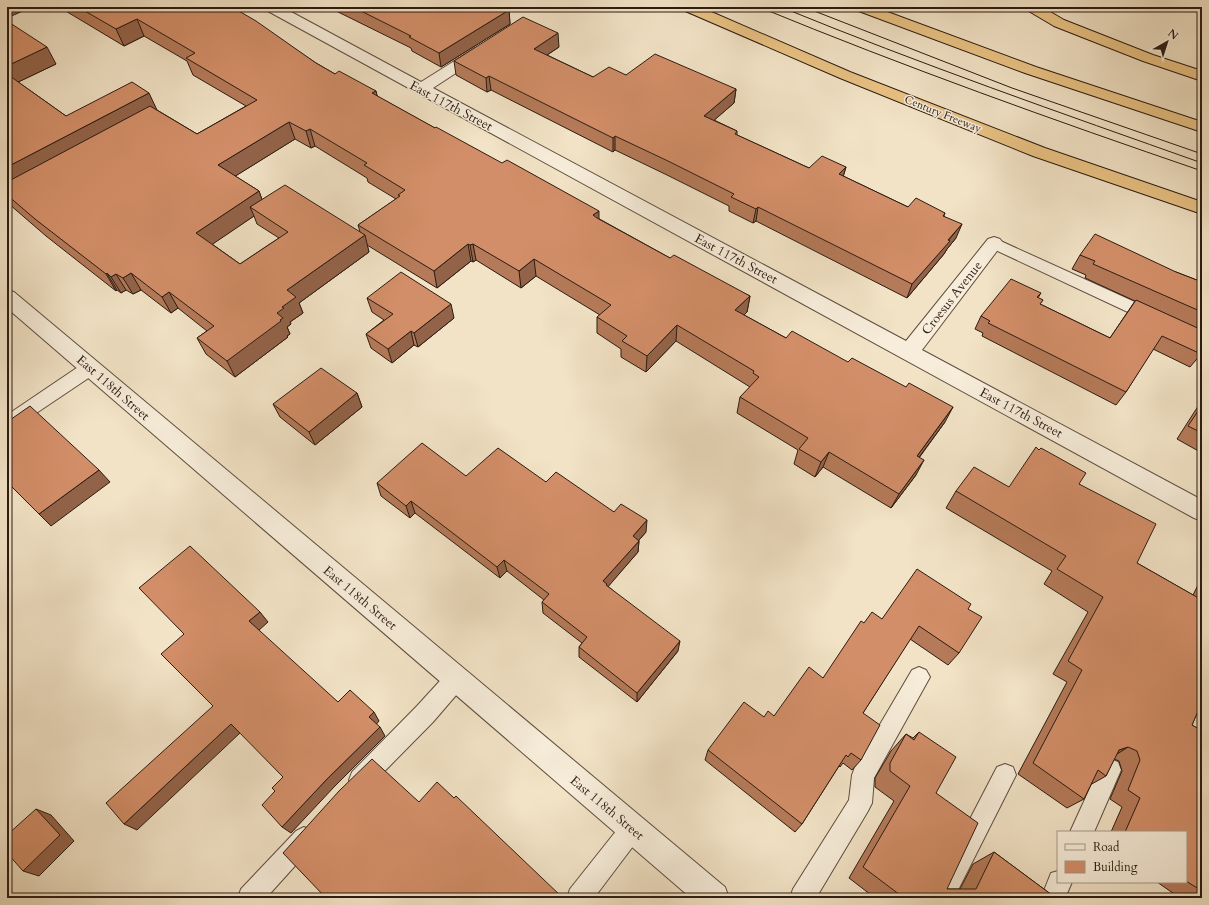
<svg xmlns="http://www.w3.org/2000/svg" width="1209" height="905" viewBox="0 0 1209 905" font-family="Cardo,serif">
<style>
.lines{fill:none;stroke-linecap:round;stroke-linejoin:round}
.lane-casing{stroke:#5d4d3f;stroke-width:2}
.street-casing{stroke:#5d4d3f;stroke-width:2}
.highway-casing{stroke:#2b1b12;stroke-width:2}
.lane{fill:#f7edda;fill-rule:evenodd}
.street{fill:#f7edda;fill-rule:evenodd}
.highway{fill:#e9c283;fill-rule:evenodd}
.tram{stroke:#2b1b12;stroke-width:1}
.wall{fill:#b57a59;stroke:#2b1b12;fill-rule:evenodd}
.shaded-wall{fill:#936349;stroke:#2b1b12}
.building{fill:#d28e68;stroke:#2b1b12}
.labels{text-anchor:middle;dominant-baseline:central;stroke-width:3;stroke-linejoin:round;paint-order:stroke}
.far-street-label{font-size:11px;fill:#2b1b12;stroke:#f7edda}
.street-label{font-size:13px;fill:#2b1b12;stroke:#f7edda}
</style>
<rect width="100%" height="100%" fill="#f2e3c6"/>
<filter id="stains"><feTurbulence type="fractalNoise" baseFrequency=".005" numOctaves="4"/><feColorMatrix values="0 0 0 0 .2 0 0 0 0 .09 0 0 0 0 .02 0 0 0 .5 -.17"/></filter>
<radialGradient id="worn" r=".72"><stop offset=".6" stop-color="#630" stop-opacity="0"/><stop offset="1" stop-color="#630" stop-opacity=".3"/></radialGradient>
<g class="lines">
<g class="lane-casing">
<g id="lane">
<path d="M 994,238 L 1159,313 L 1161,317 L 1159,321 L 1153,323 L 1147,321 L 989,247 L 986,243 L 989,239 Z"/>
<path d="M 90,362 L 96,363 L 98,368 L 96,373 L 17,426 L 11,428 L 7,427 L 7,415 L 84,363 Z"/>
<path d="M 919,667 L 926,670 L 930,677 L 874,778 L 872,803 L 868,811 L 816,898 L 790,898 L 793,889 L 849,800 L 852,775 L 855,767 L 912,670 Z"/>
<path d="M 456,669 L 464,672 L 467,679 L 464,686 L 433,722 L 368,788 L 360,791 L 352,788 L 349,780 L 352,772 L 417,706 L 448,672 Z"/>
<path d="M 1110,759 L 1118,762 L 1121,770 L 1094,832 L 1070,832 L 1102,762 Z"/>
<path d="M 1005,764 L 1013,767 L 1016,775 L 954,898 L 929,898 L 997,767 Z"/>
<path d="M 632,817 L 640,821 L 644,829 L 640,837 L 594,898 L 567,898 L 570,889 L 624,821 Z"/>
<path d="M 304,827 L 312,831 L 316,839 L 312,847 L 266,898 L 238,898 L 241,889 L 296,831 Z"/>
<path d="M 1058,871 L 1058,882 L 1072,882 L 1065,898 L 1041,898 L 1051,873 Z"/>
</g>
</g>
<g class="street-casing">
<g id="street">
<path d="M 264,7 L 282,7 L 421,82 L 475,48 L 480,47 L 485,48 L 487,51 L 485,54 L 433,88 L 906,341 L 988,239 L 994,237 L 1000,239 L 1003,243 L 1000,247 L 922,350 L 1202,500 L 1202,521 L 1194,518 L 266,10 Z"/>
<path d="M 7,290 L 14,292 L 725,887 L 729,898 L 691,898 L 7,308 Z"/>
</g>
</g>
<g class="highway-casing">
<g id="highway">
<path d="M 681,7 L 700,7 L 850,72 L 1045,148 L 1202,202 L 1202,214 L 1033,156 L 840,78 L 683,10 Z"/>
<path d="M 854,7 L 874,7 L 1036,67 L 1202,122 L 1202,132 L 1025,73 L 856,10 Z"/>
<path d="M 1025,7 L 1042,7 L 1064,20 L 1153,55 L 1202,71 L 1202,81 L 1143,61 L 1054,26 L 1027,10 Z"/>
</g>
</g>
<use href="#lane" class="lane"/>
<use href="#street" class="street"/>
<use href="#highway" class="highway"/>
<g class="tram">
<path d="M 759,7 C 905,67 1053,120 1202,171"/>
<path d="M 781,7 C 920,64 1061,113 1202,163"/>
<path d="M 804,7 L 1012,88 L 1202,154"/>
</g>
</g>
<g class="wall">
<path d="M 59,7 L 232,7 L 316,63 L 335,74 L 376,91 L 377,96 L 670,258 L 750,296 L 747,312 L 744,315 L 786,338 L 945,422 L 919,458 L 916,475 L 891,508 L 823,467 L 815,477 L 794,464 L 798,450 L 737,413 L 740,397 L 750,387 L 676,341 L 646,372 L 621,357 L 621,349 L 597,333 L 597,317 L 600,315 L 536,276 L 521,288 L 476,260 L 473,262 L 471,261 L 437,288 L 367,245 L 369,252 L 299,303 L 303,313 L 290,322 L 291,324 L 287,327 L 290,334 L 287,336 L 288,337 L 235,377 L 206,354 L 197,338 L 207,331 L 178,308 L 171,313 L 141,290 L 133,294 L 126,290 L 121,293 L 117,290 L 116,291 L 46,236 L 9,204 L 7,201 L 7,21 L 56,64 L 18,82 L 66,116 L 157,110 L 197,134 L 246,106 L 193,75 L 187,61 L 144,36 L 124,46 ZM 295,139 L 311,148 L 315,146 L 367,178 L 368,182 L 396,199 L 358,225 L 360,232 L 262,200 L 259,191 L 235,176 ZM 254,216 L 257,224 L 279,238 L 240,264 L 212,244 Z"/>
<path d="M 328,7 L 502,7 L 509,10 L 510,24 L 441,67 L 412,51 L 411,48 Z"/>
<path d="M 559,47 L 547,55 L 593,77 L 626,75 L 736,89 L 734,103 L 714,120 L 737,131 L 737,135 L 809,168 L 846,167 L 843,176 L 908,207 L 945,213 L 944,216 L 956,238 L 947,249 L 944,254 L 907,298 L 756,221 L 753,223 L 729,211 L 729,206 L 667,175 L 615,150 L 613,152 L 491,90 L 487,92 L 456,75 L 454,61 Z"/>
<path d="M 1080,255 L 1176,272 L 1202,282 L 1202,353 L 1190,367 L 1153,349 L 1126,392 L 1116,405 L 982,336 L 983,333 L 975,329 L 981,316 L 1041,293 L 1038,298 L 1043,300 L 1040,304 L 1110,338 L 1135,301 L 1085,278 L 1086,275 L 1072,269 Z"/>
<path d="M 367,298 L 454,318 L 418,347 L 414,345 L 392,363 L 371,348 L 366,334 L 384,320 L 372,312 Z"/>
<path d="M 357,393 L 362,407 L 315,445 L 280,417 L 273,404 Z"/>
<path d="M 1202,393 L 1202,398 L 1200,397 Z"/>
<path d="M 1202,400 L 1202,453 L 1177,439 Z"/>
<path d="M 466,476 L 546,482 L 614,512 L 646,532 L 639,540 L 638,552 L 608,586 L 678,651 L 637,702 L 579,657 L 579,647 L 582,643 L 543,613 L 542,602 L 544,600 L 507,571 L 500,578 L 415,513 L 410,518 L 381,496 L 377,483 Z"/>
<path d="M 1079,484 L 1137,563 L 1193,595 L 1202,577 L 1202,702 L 1192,725 L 1202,731 L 1202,898 L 1180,898 L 1157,882 L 1186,882 L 1186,832 L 1111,832 L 1122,807 L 1110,799 L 1122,771 L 1119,761 L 1114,759 L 1106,776 L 1090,785 L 1084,799 L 1067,808 L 1018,774 L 1067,682 L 1053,674 L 1088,612 L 1044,584 L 1052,571 L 946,508 L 956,491 Z"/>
<path d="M 968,609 L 959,653 L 948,665 L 910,639 L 863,713 L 861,760 L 852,770 L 843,763 L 840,767 L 839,766 L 802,824 L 795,832 L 705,760 L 708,750 L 764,717 L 774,716 L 823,678 L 882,619 Z"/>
<path d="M 919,732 L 936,793 L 947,889 L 960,889 L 973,864 L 994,852 L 1056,898 L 875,898 L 849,878 L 894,801 L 875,787 L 875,778 L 891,751 L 906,734 L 913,738 Z"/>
</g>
<g class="shaded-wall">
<path d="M 7,7 L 32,7 L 7,18 Z"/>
<path d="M 509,10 L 510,24 L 441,67 L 439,53 Z"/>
<path d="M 137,19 L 144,36 L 124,46 L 116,29 Z"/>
<path d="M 558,33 L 559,47 L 535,63 L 534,49 Z"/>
<path d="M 47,47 L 56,64 L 10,86 L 7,81 L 7,66 Z"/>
<path d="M 489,76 L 491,90 L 487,92 L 486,78 Z"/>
<path d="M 736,89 L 734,103 L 703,130 L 704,116 Z"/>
<path d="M 376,91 L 380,108 L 372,93 Z"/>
<path d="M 149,93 L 157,110 L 7,190 L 7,167 Z"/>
<path d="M 289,122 L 295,139 L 226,182 L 218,165 Z"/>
<path d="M 310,129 L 315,146 L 311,148 L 306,131 Z"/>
<path d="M 615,136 L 615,150 L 613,152 L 613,138 Z"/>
<path d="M 846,167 L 842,181 L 839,174 Z"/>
<path d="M 259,191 L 265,208 L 250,207 L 254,216 L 204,250 L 196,233 Z"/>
<path d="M 758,207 L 756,221 L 753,223 L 756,209 Z"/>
<path d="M 599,211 L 599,228 L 593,215 Z"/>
<path d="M 962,224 L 956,238 L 947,249 L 944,254 L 907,298 L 912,284 Z"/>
<path d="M 365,235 L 369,252 L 299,303 L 303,313 L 290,322 L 291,324 L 287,327 L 290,334 L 287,336 L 288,337 L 235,377 L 227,361 L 282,307 L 287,290 Z"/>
<path d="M 468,244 L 471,261 L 437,288 L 434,271 Z"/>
<path d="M 473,244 L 476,260 L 473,262 L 470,245 Z"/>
<path d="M 534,259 L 536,276 L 521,288 L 519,271 Z"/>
<path d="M 107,273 L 117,290 L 116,291 L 106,274 Z"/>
<path d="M 131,273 L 141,290 L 133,294 L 123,278 Z"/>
<path d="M 116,274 L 126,290 L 121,293 L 111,277 Z"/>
<path d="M 169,292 L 178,308 L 171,313 L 162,297 Z"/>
<path d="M 750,296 L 747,312 L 733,326 L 735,310 Z"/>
<path d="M 451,304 L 454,318 L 418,347 L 414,333 Z"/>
<path d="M 677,325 L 676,341 L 646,372 L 647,356 Z"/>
<path d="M 411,331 L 414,345 L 392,363 L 388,349 Z"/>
<path d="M 357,393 L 362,407 L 315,445 L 309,432 Z"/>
<path d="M 953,407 L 945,422 L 909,471 L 917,456 Z"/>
<path d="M 829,452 L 823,467 L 815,477 L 821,462 Z"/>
<path d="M 924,460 L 916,475 L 891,508 L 899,494 Z"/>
<path d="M 99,470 L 110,482 L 51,526 L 39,514 Z"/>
<path d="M 411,501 L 415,513 L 410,518 L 406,506 Z"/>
<path d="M 647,520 L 646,532 L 632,548 L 633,536 Z"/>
<path d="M 639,541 L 638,552 L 607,588 L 603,581 Z"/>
<path d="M 504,560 L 507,571 L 500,578 L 497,567 Z"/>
<path d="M 260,612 L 268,622 L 258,631 L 249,621 Z"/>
<path d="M 680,641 L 678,651 L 637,702 L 637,693 Z"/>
<path d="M 374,712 L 379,721 L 375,726 L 369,717 Z"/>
<path d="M 231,724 L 240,733 L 137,830 L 124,824 Z"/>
<path d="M 380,727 L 385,736 L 334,787 L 291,833 L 282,827 L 327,779 Z"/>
<path d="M 1128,747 L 1111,758 L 1119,750 Z"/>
<path d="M 36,809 L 51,815 L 74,841 L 39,876 L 23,871 Z"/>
</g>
<g class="building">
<path d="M 78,7 L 232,7 L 256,21 L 316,63 L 335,74 L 339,71 L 376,91 L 372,93 L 435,128 L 436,127 L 502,163 L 507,160 L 599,211 L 593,215 L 597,218 L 670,258 L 674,255 L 750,296 L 735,310 L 786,338 L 792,331 L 848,362 L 852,358 L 906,387 L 909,383 L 953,407 L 917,456 L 924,460 L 899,494 L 829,452 L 821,462 L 799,449 L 808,438 L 740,397 L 759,377 L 753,373 L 754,371 L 677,325 L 647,356 L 622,341 L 627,336 L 597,317 L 611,305 L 534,259 L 519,271 L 473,244 L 470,245 L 468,244 L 434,271 L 358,225 L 400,196 L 398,195 L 405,190 L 364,165 L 367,163 L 310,129 L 306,131 L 289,122 L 218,165 L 259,191 L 196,233 L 240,264 L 288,232 L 250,207 L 285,185 L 365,235 L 287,290 L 296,297 L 282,307 L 284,308 L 277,313 L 283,318 L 280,320 L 281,321 L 227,361 L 197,338 L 214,326 L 169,292 L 162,297 L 131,273 L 123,278 L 116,274 L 111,277 L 107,273 L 106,274 L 35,219 L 7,195 L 7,182 L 150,106 L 197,134 L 257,100 L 186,58 L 195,53 L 137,19 L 116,29 Z"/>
<path d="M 353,7 L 502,7 L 509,10 L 439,53 L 409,37 L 411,36 Z"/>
<path d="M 523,17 L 558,33 L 534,49 L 593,77 L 609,67 L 626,75 L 655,54 L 736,89 L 704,116 L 737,131 L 735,134 L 809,168 L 822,156 L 846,167 L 839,174 L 908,207 L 916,198 L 945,213 L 943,216 L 962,224 L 948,240 L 950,241 L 912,284 L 758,207 L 756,209 L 731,197 L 734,194 L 668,161 L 615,136 L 613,138 L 489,76 L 486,78 L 454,61 Z"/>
<path d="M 7,21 L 47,47 L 7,66 Z"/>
<path d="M 7,74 L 66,116 L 132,82 L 149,93 L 7,167 Z"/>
<path d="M 1095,234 L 1176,272 L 1202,282 L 1202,312 L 1093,264 L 1095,261 L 1080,255 Z"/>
<path d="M 401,272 L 451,304 L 414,333 L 411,331 L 388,349 L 366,334 L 393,314 L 367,298 Z"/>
<path d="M 1011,279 L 1041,293 L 1037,297 L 1043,300 L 1040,304 L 1110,338 L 1136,300 L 1202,330 L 1202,353 L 1201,354 L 1162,336 L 1126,392 L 988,323 L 990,321 L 981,316 Z"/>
<path d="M 321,368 L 357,393 L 309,432 L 273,404 Z"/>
<path d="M 1202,405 L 1202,433 L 1188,426 Z"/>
<path d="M 30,406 L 99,470 L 39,514 L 7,482 L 7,422 Z"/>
<path d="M 422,443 L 466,476 L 498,448 L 546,482 L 556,472 L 614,512 L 621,504 L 647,520 L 633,536 L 639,541 L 603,581 L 607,584 L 606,585 L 680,641 L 637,693 L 579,647 L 587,637 L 542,602 L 549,594 L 504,560 L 497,567 L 411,501 L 406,506 L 377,483 Z"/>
<path d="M 1036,447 L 1039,450 L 1041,448 L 1086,473 L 1079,484 L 1156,524 L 1137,563 L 1202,600 L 1202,702 L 1192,725 L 1202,731 L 1202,891 L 1186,881 L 1186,832 L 1125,832 L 1140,798 L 1128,790 L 1140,760 L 1137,751 L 1128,747 L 1119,750 L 1106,776 L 1098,770 L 1084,799 L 1033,763 L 1082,670 L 1068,661 L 1103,597 L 1057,569 L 1066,556 L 956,491 L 974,467 L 1009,487 Z"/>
<path d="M 190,546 L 260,612 L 249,621 L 338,702 L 350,690 L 374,712 L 369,717 L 380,727 L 327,779 L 282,827 L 262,805 L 275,791 L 272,788 L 283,777 L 231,724 L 124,824 L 106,803 L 213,706 L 161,654 L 184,634 L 139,588 Z"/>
<path d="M 917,569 L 971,604 L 968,609 L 982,617 L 959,653 L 919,626 L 863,713 L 880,725 L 861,760 L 851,753 L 848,757 L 846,755 L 802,824 L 708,750 L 744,702 L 764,717 L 768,711 L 774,716 L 809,667 L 823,678 L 861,621 L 864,623 L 872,612 L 882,619 Z"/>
<path d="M 919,732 L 956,757 L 936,793 L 978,823 L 947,889 L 976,889 L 994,852 L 1056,898 L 904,898 L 863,867 L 910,786 L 890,771 L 890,763 L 906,734 L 914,740 Z"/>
<path d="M 372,759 L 419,802 L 437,782 L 454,798 L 456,796 L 563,898 L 326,898 L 283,853 L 339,791 Z"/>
<path d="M 36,809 L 60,835 L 23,871 L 7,853 L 7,835 Z"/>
</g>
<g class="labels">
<g class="far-street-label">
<text transform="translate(943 114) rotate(22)">Century Freeway</text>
</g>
<g class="street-label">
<text transform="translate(451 106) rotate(28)">East 117th Street</text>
<text transform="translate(736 259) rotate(28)">East 117th Street</text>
<text transform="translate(952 298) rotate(-52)">Croesus Avenue</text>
<text transform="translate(113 388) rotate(41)">East 118th Street</text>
<text transform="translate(1021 413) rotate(28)">East 117th Street</text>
<text transform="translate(360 598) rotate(40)">East 118th Street</text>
<text transform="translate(607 808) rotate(40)">East 118th Street</text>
</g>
</g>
<rect width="1209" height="905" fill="none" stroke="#f2e3c6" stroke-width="24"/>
<rect x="8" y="8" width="1193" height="889" fill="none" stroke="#2b1b12" stroke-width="2"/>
<rect x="12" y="12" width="1185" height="881" fill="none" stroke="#2b1b12"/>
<rect x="1057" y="831" width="130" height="52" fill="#f7edda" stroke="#a5998a"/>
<rect x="1065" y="844" width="20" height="6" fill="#f7edda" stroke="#a5998a"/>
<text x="1093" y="851" font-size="12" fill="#2b1b12">Road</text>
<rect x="1065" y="861" width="20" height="12" fill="#d28e68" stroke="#a5998a"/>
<text x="1093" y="871" font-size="12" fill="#2b1b12">Building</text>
<g transform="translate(1167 42) rotate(39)" stroke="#f7edda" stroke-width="3" paint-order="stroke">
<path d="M0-3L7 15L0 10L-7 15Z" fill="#2b1b12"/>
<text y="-6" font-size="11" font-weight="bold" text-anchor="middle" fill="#2b1b12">N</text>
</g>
<rect width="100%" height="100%" filter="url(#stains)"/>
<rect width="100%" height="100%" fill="url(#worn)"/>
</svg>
